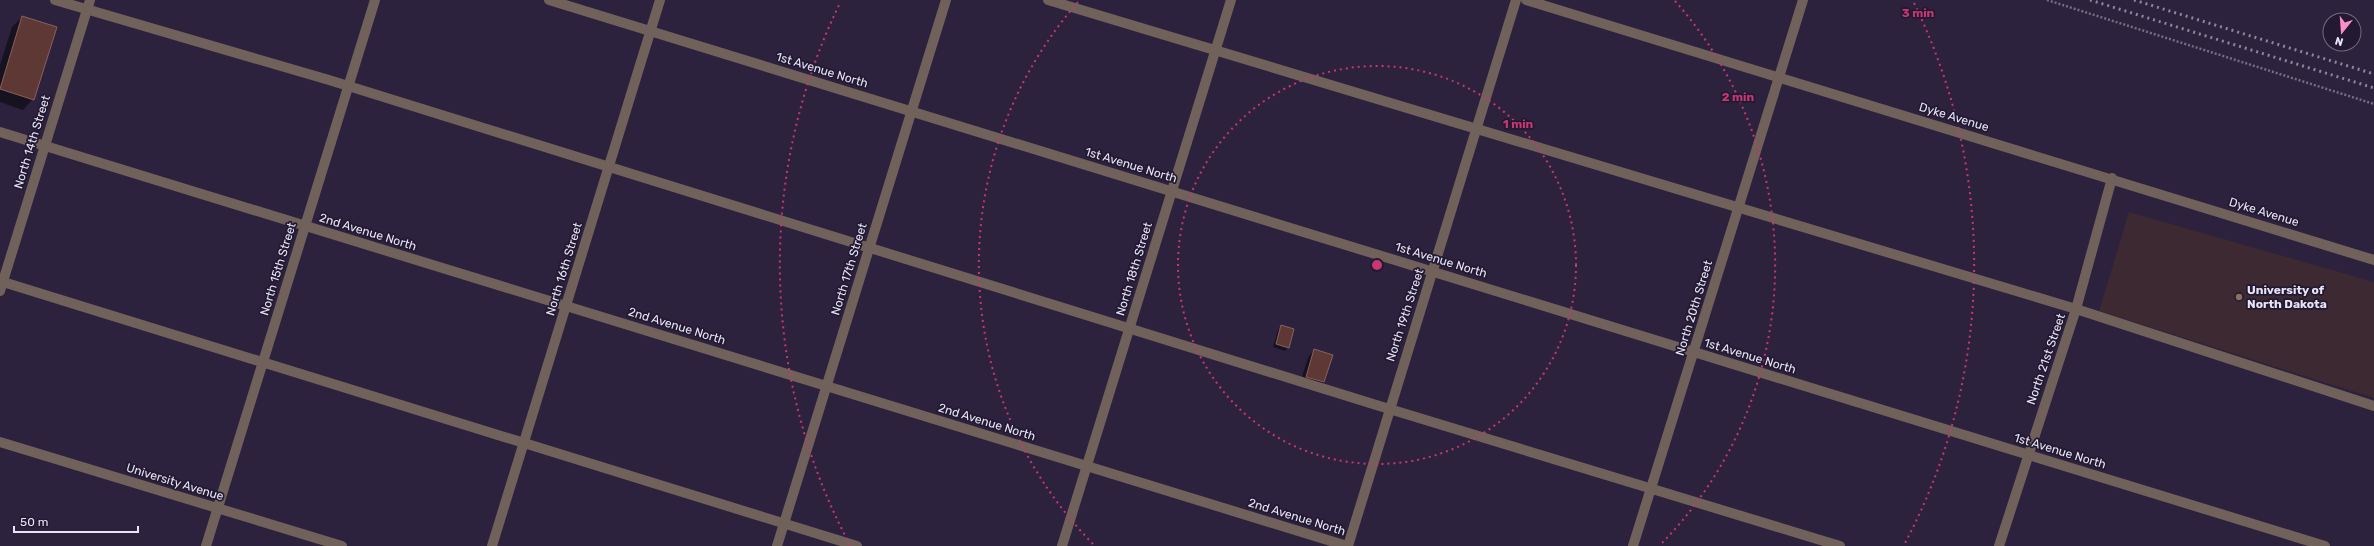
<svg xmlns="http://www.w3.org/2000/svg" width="2374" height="546" viewBox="0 0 2374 546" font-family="Rubik,sans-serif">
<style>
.education{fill:#3c2931}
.shadow{fill:#0007}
.building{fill:#5e3834;stroke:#88625e}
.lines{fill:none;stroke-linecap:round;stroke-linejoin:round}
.path{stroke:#756d84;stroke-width:2.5;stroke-dasharray:2 2;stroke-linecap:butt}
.minor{stroke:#71615b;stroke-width:10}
.rail{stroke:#8c859b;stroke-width:3;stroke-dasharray:2 4;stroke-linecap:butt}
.ring{fill:none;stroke:#c83772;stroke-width:2;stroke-dasharray:2 4}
.education-dot{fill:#8d6e63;stroke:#221932;stroke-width:1.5}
.labels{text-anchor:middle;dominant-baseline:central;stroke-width:3.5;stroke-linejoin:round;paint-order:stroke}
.street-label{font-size:12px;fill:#e9e4f6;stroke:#221932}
.poi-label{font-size:12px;font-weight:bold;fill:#e9e4f6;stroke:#221932;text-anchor:start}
.centre{fill:#c83772;stroke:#221932;stroke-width:2}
.ring-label{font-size:12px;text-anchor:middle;font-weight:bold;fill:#c83772;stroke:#221932;stroke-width:3.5;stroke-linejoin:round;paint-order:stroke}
</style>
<rect width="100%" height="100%" fill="#2c223d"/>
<path class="education" d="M 2129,212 L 2374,282 L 2374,398 L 2099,311 Z"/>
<g class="shadow">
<path d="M 22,17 L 33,99 L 23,110 L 0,102 L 0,65 L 12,27 Z"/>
<path d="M 1281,327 L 1288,348 L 1285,351 L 1273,347 L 1278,330 Z"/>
<path d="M 1315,350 L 1332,356 L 1324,382 L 1317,389 L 1300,384 L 1308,357 Z"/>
</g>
<g class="building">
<path d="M 22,16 L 57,27 L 34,100 L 0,89 Z"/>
<path d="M 1281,325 L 1294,329 L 1289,348 L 1276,344 Z"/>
<path d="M 1314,349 L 1333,355 L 1324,382 L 1306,377 Z"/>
</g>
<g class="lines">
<path class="path" d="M 2047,0 L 2374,104"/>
<g class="minor">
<path d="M 55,0 L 329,80 L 1373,404 L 1840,546"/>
<path d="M 549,0 L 2325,546"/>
<path d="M 1048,0 L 2076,309 L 2374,406"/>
<path d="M 1526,0 L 2374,260"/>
<path d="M 0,132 L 1347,546"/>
<path d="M 0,281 L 857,546"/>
<path d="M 0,291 L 90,0"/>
<path d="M 0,442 L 342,546"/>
<path d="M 206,546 L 375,0"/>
<path d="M 492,546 L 660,0"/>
<path d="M 777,546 L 946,0"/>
<path d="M 1062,546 L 1231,0"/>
<path d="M 1348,546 L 1516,0"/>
<path d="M 1633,546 L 1803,0"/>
<path d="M 1999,546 L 2076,309 L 2112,178"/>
</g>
<g class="rail">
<path d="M 2090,0 L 2374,88"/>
<path d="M 2134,0 L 2374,74"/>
</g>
</g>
<g class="ring">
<circle cx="1377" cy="265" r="199"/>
<path d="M1093 544A398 398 0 0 1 1079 1M1675 1A398 398 0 0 1 1661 544"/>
<path d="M850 545A597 597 0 0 1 840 3M1914 3A597 597 0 0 1 1904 545"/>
</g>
<circle class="education-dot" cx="2239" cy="297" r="4"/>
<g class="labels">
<g class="street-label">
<text transform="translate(822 70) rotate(17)">1st Avenue North</text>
<text transform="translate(1954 117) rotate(17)">Dyke Avenue</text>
<text transform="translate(32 142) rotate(-73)">North 14th Street</text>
<text transform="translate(1131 165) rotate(17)">1st Avenue North</text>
<text transform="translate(2264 212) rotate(17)">Dyke Avenue</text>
<text transform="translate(368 232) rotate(17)">2nd Avenue North</text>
<text transform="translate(1441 260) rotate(17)">1st Avenue North</text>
<text transform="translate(278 269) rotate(-73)">North 15th Street</text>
<text transform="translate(564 269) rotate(-73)">North 16th Street</text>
<text transform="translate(849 269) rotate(-73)">North 17th Street</text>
<text transform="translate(1134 269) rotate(-73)">North 18th Street</text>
<text transform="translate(1694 308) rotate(-73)">North 20th Street</text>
<text transform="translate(1405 315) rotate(-72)">North 19th Street</text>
<text transform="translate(677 326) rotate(17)">2nd Avenue North</text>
<text transform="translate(1750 356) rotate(17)">1st Avenue North</text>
<text transform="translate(2046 359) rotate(-71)">North 21st Street</text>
<text transform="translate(987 422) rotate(17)">2nd Avenue North</text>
<text transform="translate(2060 451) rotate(17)">1st Avenue North</text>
<text transform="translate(175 482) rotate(17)">University Avenue</text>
<text transform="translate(1297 517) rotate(17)">2nd Avenue North</text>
</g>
<g class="poi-label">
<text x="2247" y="290">University of<tspan x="2247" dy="14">North Dakota</tspan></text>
</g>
</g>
<circle cx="1377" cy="265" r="6" class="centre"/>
<g class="ring-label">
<text x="1918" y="17">3 min</text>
<text x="1738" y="101">2 min</text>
<text x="1518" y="128">1 min</text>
</g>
<g transform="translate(2342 32) rotate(197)"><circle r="19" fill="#221932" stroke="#726a80"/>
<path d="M0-3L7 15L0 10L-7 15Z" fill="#fb8fc5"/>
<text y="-6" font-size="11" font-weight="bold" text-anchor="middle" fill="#e9e4f6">N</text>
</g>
<path d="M14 526v6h124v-6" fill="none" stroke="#e9e4f6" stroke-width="2"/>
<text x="20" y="526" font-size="12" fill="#e9e4f6" stroke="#221932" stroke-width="3" paint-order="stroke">50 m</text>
</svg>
